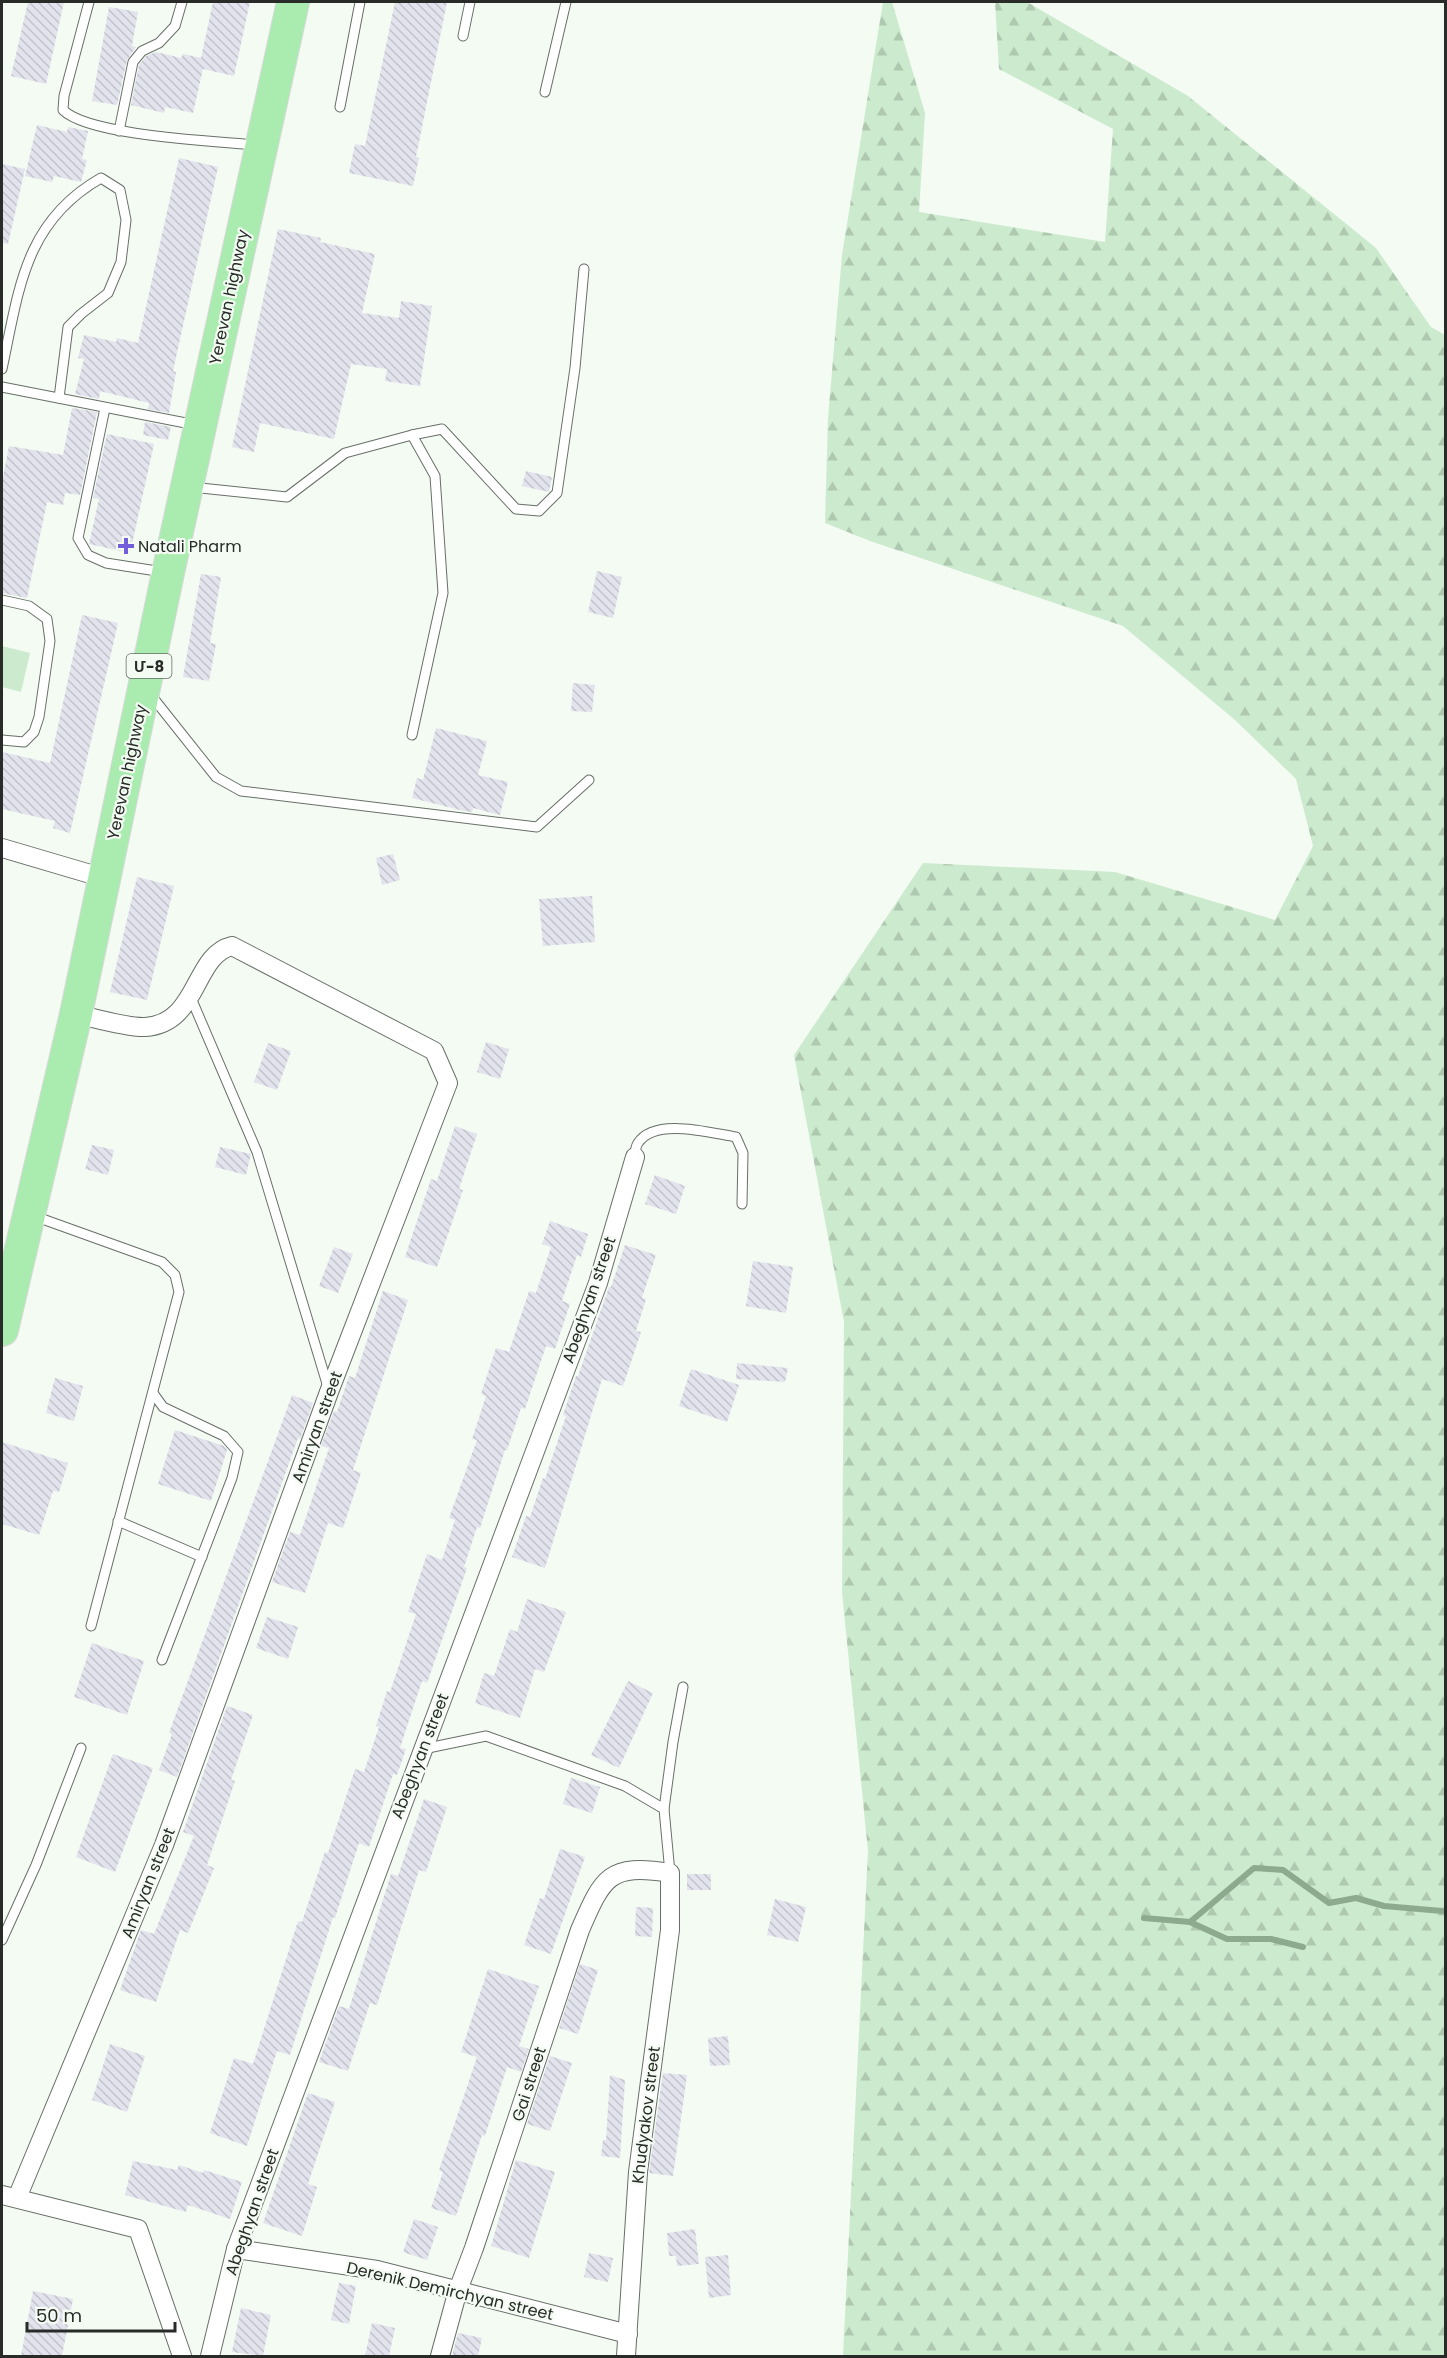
<svg xmlns="http://www.w3.org/2000/svg" width="1447" height="2358" viewBox="0 0 1447 2358" font-family="Poppins,'Noto Sans Armenian',sans-serif">
<style>
.forest{fill:url(#forest-firs)}
.garden{fill:#cceacd}
.lines{fill:none;stroke-linecap:round;stroke-linejoin:round}
.stream{stroke:#8daa8f;stroke-width:6}
.building{fill:url(#building-back-hatch)}
.service-casing{stroke:#686f68;stroke-width:11}
.minor-casing{stroke:#686f68;stroke-width:20}
.trunk-casing{stroke:#d8d9d8;stroke-width:34}
.service{stroke:#fff;stroke-width:9}
.minor{stroke:#fff;stroke-width:18}
.trunk{stroke:#aaecb0;stroke-width:32}
.poi-dot{fill:#725fd9;stroke:#f3fbf3;stroke-width:2}
.labels{text-anchor:middle;dominant-baseline:central;stroke-width:4.5;stroke-linejoin:round;paint-order:stroke}
.shield{fill:#f3fbf3;stroke:#656965;stroke-width:1.5}
.shield-label{font-size:15px;font-weight:bold;fill:#282b28}
.street-label{font-size:16px;fill:#282b28;stroke:#f3fbf3}
.poi-label{font-size:16px;fill:#282b28;stroke:#f3fbf3;text-anchor:start}
</style>
<defs>
<pattern id="forest-firs" width="22" height="20" patternUnits="userSpaceOnUse" patternTransform="scale(1.5)"><rect width="22" height="20" fill="#cceacd"/><path d="M5 1l3.5 6h-7zM16 11l3.5 6h-7z" fill="#afc9b0"/></pattern>
<pattern id="building-back-hatch" width="6" height="6" patternUnits="userSpaceOnUse" patternTransform="scale(1.5)"><rect width="6" height="6" fill="#e3e3ee"/><path d="M-1 5l2 2M0 0l6 6M5-1l2 2" fill="none" stroke="#c3c3cc"/></pattern>
</defs>
<rect width="100%" height="100%" fill="#f3fbf3"/>
<path class="forest" d="M 883,2 L 892,2 L 925,113 L 919,212 L 1105,242 L 1113,129 L 999,69 L 995,2 L 1027,2 L 1188,96 L 1376,248 L 1431,327 L 1445,335 L 1445,2356 L 843,2356 L 868,1851 L 842,1592 L 844,1322 L 794,1055 L 923,863 L 1115,872 L 1275,920 L 1313,846 L 1296,779 L 1235,720 L 1123,626 L 870,541 L 825,523 L 828,418 L 842,255 Z"/>
<path class="garden" d="M 2,646 L 30,653 L 21,692 L 2,687 Z"/>
<g class="lines">
<g class="stream">
<path d="M 1144,1918 L 1190,1922 L 1254,1868 L 1283,1870 L 1329,1903 L 1356,1898 L 1384,1906 L 1442,1911"/>
<path d="M 1190,1922 L 1227,1939 L 1271,1939 L 1303,1947"/>
</g>
</g>
<g class="building">
<path d="M 28,2 L 64,2 L 46,84 L 11,76 Z"/>
<path d="M 213,2 L 250,2 L 234,76 L 203,69 L 193,113 L 165,107 L 164,113 L 131,105 L 139,65 L 146,56 L 156,52 L 181,58 L 183,54 L 201,58 Z"/>
<path d="M 395,2 L 447,2 L 416,157 L 419,158 L 413,186 L 349,173 L 355,144 L 365,146 Z"/>
<path d="M 109,7 L 138,12 L 132,46 L 136,47 L 127,60 L 117,105 L 92,101 Z"/>
<path d="M 37,125 L 67,132 L 68,127 L 88,131 L 82,159 L 87,160 L 81,182 L 54,176 L 52,182 L 25,176 Z"/>
<path d="M 179,158 L 218,167 L 173,371 L 176,372 L 169,413 L 148,409 L 149,403 L 100,391 L 99,399 L 75,394 L 84,359 L 78,358 L 84,335 L 116,342 L 117,338 L 138,343 Z"/>
<path d="M 2,164 L 25,169 L 8,244 L 2,243 Z"/>
<path d="M 278,229 L 321,238 L 320,242 L 375,254 L 362,313 L 399,318 L 401,301 L 432,306 L 420,386 L 385,381 L 387,369 L 351,364 L 334,439 L 260,423 L 254,452 L 232,447 Z"/>
<path d="M 72,408 L 97,412 L 80,495 L 65,493 L 63,505 L 47,502 L 27,598 L 2,593 L 2,477 L 3,477 L 9,446 L 63,455 Z"/>
<path d="M 145,422 L 171,427 L 168,440 L 143,435 Z"/>
<path d="M 107,434 L 154,444 L 130,553 L 89,544 L 99,499 L 93,498 Z"/>
<path d="M 526,471 L 552,477 L 549,492 L 522,486 Z"/>
<path d="M 597,571 L 622,577 L 613,618 L 588,612 Z"/>
<path d="M 201,574 L 221,577 L 210,643 L 216,644 L 209,681 L 183,677 Z"/>
<path d="M 82,615 L 118,623 L 70,833 L 53,828 L 55,821 L 2,809 L 2,752 L 50,763 Z"/>
<path d="M 573,683 L 595,685 L 592,712 L 571,711 Z"/>
<path d="M 436,728 L 487,741 L 478,775 L 508,782 L 500,815 L 473,808 L 472,812 L 464,811 L 412,798 L 417,778 L 423,780 Z"/>
<path d="M 393,854 L 400,880 L 382,885 L 376,858 Z"/>
<path d="M 137,877 L 174,886 L 147,1000 L 110,992 Z"/>
<path d="M 592,896 L 595,942 L 543,946 L 539,899 Z"/>
<path d="M 486,1042 L 509,1049 L 500,1079 L 477,1072 Z"/>
<path d="M 268,1043 L 291,1051 L 277,1090 L 254,1082 Z"/>
<path d="M 455,1126 L 477,1134 L 459,1189 L 463,1190 L 437,1267 L 405,1257 L 431,1179 L 437,1181 Z"/>
<path d="M 92,1145 L 114,1150 L 108,1175 L 85,1169 Z"/>
<path d="M 220,1147 L 251,1154 L 246,1175 L 215,1167 Z"/>
<path d="M 655,1175 L 685,1186 L 676,1214 L 645,1204 Z"/>
<path d="M 550,1221 L 588,1234 L 581,1257 L 577,1255 L 562,1301 L 570,1304 L 555,1349 L 546,1346 L 525,1409 L 521,1408 L 507,1450 L 505,1450 L 480,1528 L 477,1527 L 464,1567 L 467,1568 L 427,1683 L 422,1681 L 400,1748 L 406,1749 L 397,1775 L 393,1774 L 369,1847 L 359,1843 L 335,1918 L 333,1917 L 290,2055 L 277,2051 L 247,2146 L 210,2133 L 234,2058 L 253,2064 L 298,1921 L 302,1922 L 325,1852 L 328,1853 L 355,1769 L 364,1772 L 379,1727 L 376,1726 L 387,1691 L 390,1692 L 416,1614 L 408,1612 L 427,1554 L 442,1560 L 455,1520 L 449,1518 L 477,1440 L 472,1439 L 486,1396 L 481,1394 L 496,1348 L 509,1352 L 529,1291 L 536,1293 L 551,1247 L 542,1244 Z"/>
<path d="M 625,1245 L 656,1255 L 642,1298 L 646,1299 L 636,1331 L 641,1332 L 623,1386 L 602,1379 L 545,1568 L 512,1557 L 526,1516 L 530,1517 L 543,1478 L 545,1479 L 566,1416 L 563,1415 L 576,1376 L 578,1376 L 609,1287 L 611,1287 Z"/>
<path d="M 334,1247 L 353,1254 L 338,1293 L 319,1286 Z"/>
<path d="M 753,1261 L 793,1267 L 786,1313 L 746,1306 Z"/>
<path d="M 383,1291 L 408,1300 L 353,1470 L 361,1473 L 343,1528 L 328,1523 L 305,1593 L 272,1582 L 290,1532 L 300,1535 L 329,1448 L 321,1446 L 334,1411 L 337,1412 L 349,1376 L 355,1378 Z"/>
<path d="M 737,1363 L 788,1368 L 785,1382 L 736,1379 Z"/>
<path d="M 691,1369 L 739,1385 L 727,1422 L 679,1406 Z"/>
<path d="M 55,1378 L 83,1386 L 74,1421 L 46,1413 Z"/>
<path d="M 292,1395 L 313,1403 L 300,1439 L 298,1438 L 177,1777 L 159,1770 L 172,1734 L 169,1733 Z"/>
<path d="M 175,1430 L 224,1446 L 227,1450 L 211,1501 L 158,1484 Z"/>
<path d="M 2,1442 L 68,1463 L 59,1492 L 53,1491 L 39,1535 L 2,1524 Z"/>
<path d="M 527,1599 L 566,1612 L 544,1672 L 535,1669 L 520,1718 L 475,1703 L 484,1673 L 494,1676 L 510,1629 L 517,1632 Z"/>
<path d="M 267,1617 L 298,1627 L 288,1659 L 256,1648 Z"/>
<path d="M 92,1643 L 144,1661 L 127,1715 L 74,1697 Z"/>
<path d="M 628,1681 L 653,1693 L 619,1768 L 591,1755 Z"/>
<path d="M 227,1706 L 253,1715 L 231,1780 L 235,1781 L 207,1865 L 214,1868 L 188,1933 L 180,1930 L 156,2002 L 120,1990 L 141,1930 L 154,1934 L 194,1836 L 183,1832 Z"/>
<path d="M 113,1754 L 153,1768 L 115,1872 L 76,1857 Z"/>
<path d="M 571,1778 L 600,1787 L 592,1813 L 563,1804 Z"/>
<path d="M 424,1799 L 447,1807 L 426,1872 L 419,1870 L 377,2005 L 370,2003 L 348,2071 L 319,2062 L 339,2006 L 349,2009 L 391,1874 L 398,1876 Z"/>
<path d="M 560,1849 L 585,1857 L 551,1954 L 524,1945 L 540,1898 L 544,1899 Z"/>
<rect x="687" y="1874" width="24" height="16"/>
<path d="M 775,1899 L 806,1907 L 798,1942 L 767,1935 Z"/>
<path d="M 636,1907 L 653,1908 L 652,1937 L 635,1936 Z"/>
<path d="M 580,1964 L 598,1970 L 578,2034 L 559,2028 Z"/>
<path d="M 488,1969 L 539,1986 L 519,2046 L 529,2049 L 521,2072 L 507,2067 L 485,2136 L 482,2135 L 456,2216 L 431,2208 L 443,2172 L 439,2170 L 477,2057 L 461,2052 Z"/>
<path d="M 728,2036 L 730,2065 L 710,2066 L 708,2038 Z"/>
<path d="M 110,2044 L 145,2056 L 127,2112 L 92,2100 Z"/>
<path d="M 550,2056 L 572,2063 L 550,2131 L 527,2124 Z"/>
<path d="M 663,2073 L 687,2075 L 673,2176 L 649,2173 Z"/>
<path d="M 610,2075 L 625,2080 L 620,2158 L 601,2156 L 603,2140 L 606,2140 Z"/>
<path d="M 308,2093 L 335,2102 L 308,2184 L 317,2187 L 302,2236 L 263,2223 Z"/>
<path d="M 516,2160 L 555,2172 L 529,2258 L 491,2246 Z"/>
<path d="M 133,2161 L 177,2170 L 179,2165 L 203,2173 L 204,2170 L 242,2182 L 230,2219 L 188,2205 L 186,2212 L 125,2195 Z"/>
<path d="M 414,2219 L 438,2227 L 427,2260 L 403,2252 Z"/>
<path d="M 695,2229 L 699,2264 L 677,2266 L 676,2256 L 669,2256 L 667,2233 Z"/>
<path d="M 589,2253 L 613,2258 L 608,2282 L 584,2277 Z"/>
<path d="M 728,2255 L 731,2295 L 709,2298 L 705,2257 Z"/>
<path d="M 339,2283 L 356,2286 L 349,2324 L 331,2320 Z"/>
<path d="M 33,2291 L 73,2299 L 62,2356 L 21,2356 Z"/>
<path d="M 241,2308 L 271,2315 L 263,2356 L 232,2352 Z"/>
<path d="M 372,2323 L 395,2328 L 389,2356 L 365,2356 Z"/>
<path d="M 458,2333 L 482,2338 L 478,2356 L 452,2356 Z"/>
</g>
<g class="lines">
<g class="service-casing">
<g id="service">
<path d="M 89,2 L 64,96 L 63,110 C 89,136 216,141 257,145"/>
<path d="M 463,36 L 470,2"/>
<path d="M 545,92 L 566,2"/>
<path d="M 340,107 L 360,2"/>
<path d="M 119,131 L 133,62 L 142,51 L 159,43 L 175,26 L 182,2"/>
<path d="M 2,369 C 19,290 24,222 101,178 L 120,190 L 126,220 L 121,262 L 108,293 L 81,314 L 68,327 L 59,398"/>
<path d="M 2,387 L 196,425"/>
<path d="M 105,408 L 78,538 L 88,555 L 106,563 L 163,572"/>
<path d="M 412,435 L 442,429 L 516,509 L 539,511 L 557,493 L 575,368 L 584,269"/>
<path d="M 191,487 L 287,497 L 345,453 L 412,435 L 435,476 L 443,593 L 412,735"/>
<path d="M 2,600 L 29,606 L 47,619 L 50,641 L 39,717 L 34,732 L 24,742 L 2,740"/>
<path d="M 150,694 L 216,777 L 241,791 L 537,827 L 589,780"/>
<path d="M 191,998 L 257,1152 L 328,1387"/>
<path d="M 635,1157 C 635,1153 636,1146 638,1143 C 655,1117 710,1133 736,1137 L 743,1153 L 742,1204"/>
<path d="M 34,1216 L 162,1262 L 175,1275 L 179,1292 L 91,1626"/>
<path d="M 153,1393 L 163,1407 L 224,1436 L 238,1452 L 232,1478 L 162,1660"/>
<path d="M 118,1521 L 202,1557"/>
<path d="M 423,1749 L 486,1736 L 625,1786 L 664,1809 L 670,1873"/>
<path d="M 664,1809 L 673,1742 L 683,1687"/>
<path d="M 2,1940 L 36,1865 L 81,1748"/>
</g>
</g>
<g class="minor-casing">
<g id="minor">
<path d="M 2,848 L 104,878"/>
<path d="M 2,2195 L 138,2229 L 182,2356"/>
<path d="M 17,2198 L 164,1845 L 329,1392 L 448,1083 L 434,1051 L 232,946 C 193,955 199,1024 145,1027 C 128,1028 94,1018 76,1014"/>
<path d="M 236,2249 L 377,2270 L 628,2334"/>
<path d="M 210,2356 L 236,2249 L 598,1283 L 635,1157"/>
<path d="M 440,2356 L 458,2290 L 474,2248 L 580,1930 C 603,1877 609,1863 670,1873 L 670,1930 L 638,2172 L 626,2356"/>
</g>
</g>
<g class="trunk-casing">
<path id="trunk" d="M 2,1330 L 76,1014 L 168,573 L 293,2"/>
</g>
<use href="#service" class="service"/>
<use href="#minor" class="minor"/>
<use href="#trunk" class="trunk"/>
</g>
<path class="poi-dot" d="M123 537h6v6h6v6h-6v6h-6v-6h-6v-6h6z"/>
<g class="labels">
<rect class="shield" x="126.5" y="654" width="45" height="24" rx="4.5"/>
<g class="shield-label">
<text x="149" y="666">Մ-8</text>
</g>
<g class="street-label">
<text transform="translate(229 297) rotate(-78)">Yerevan highway</text>
<text transform="translate(127 772) rotate(-78)">Yerevan highway</text>
<text transform="translate(589 1300) rotate(-71)">Abeghyan street</text>
<text transform="translate(317 1427) rotate(-70)">Amiryan street</text>
<text transform="translate(420 1756) rotate(-69)">Abeghyan street</text>
<text transform="translate(148 1883) rotate(-68)">Amiryan street</text>
<text transform="translate(529 2084) rotate(-72)">Gai street</text>
<text transform="translate(646 2115) rotate(-83)">Khudyakov street</text>
<text transform="translate(252 2212) rotate(-71)">Abeghyan street</text>
<text transform="translate(450 2291) rotate(13)">Derenik Demirchyan street</text>
</g>
<g class="poi-label">
<text x="138" y="546">Natali Pharm</text>
</g>
</g>
<rect width="1447" height="2358" fill="none" stroke="#282b28" stroke-width="6"/>
<path d="M27 2322v9h148v-9" fill="none" stroke="#282b28" stroke-width="3"/>
<text x="36" y="2322" font-size="18" fill="#282b28" stroke="#f3fbf3" stroke-width="4.5" paint-order="stroke">50 m</text>
</svg>
